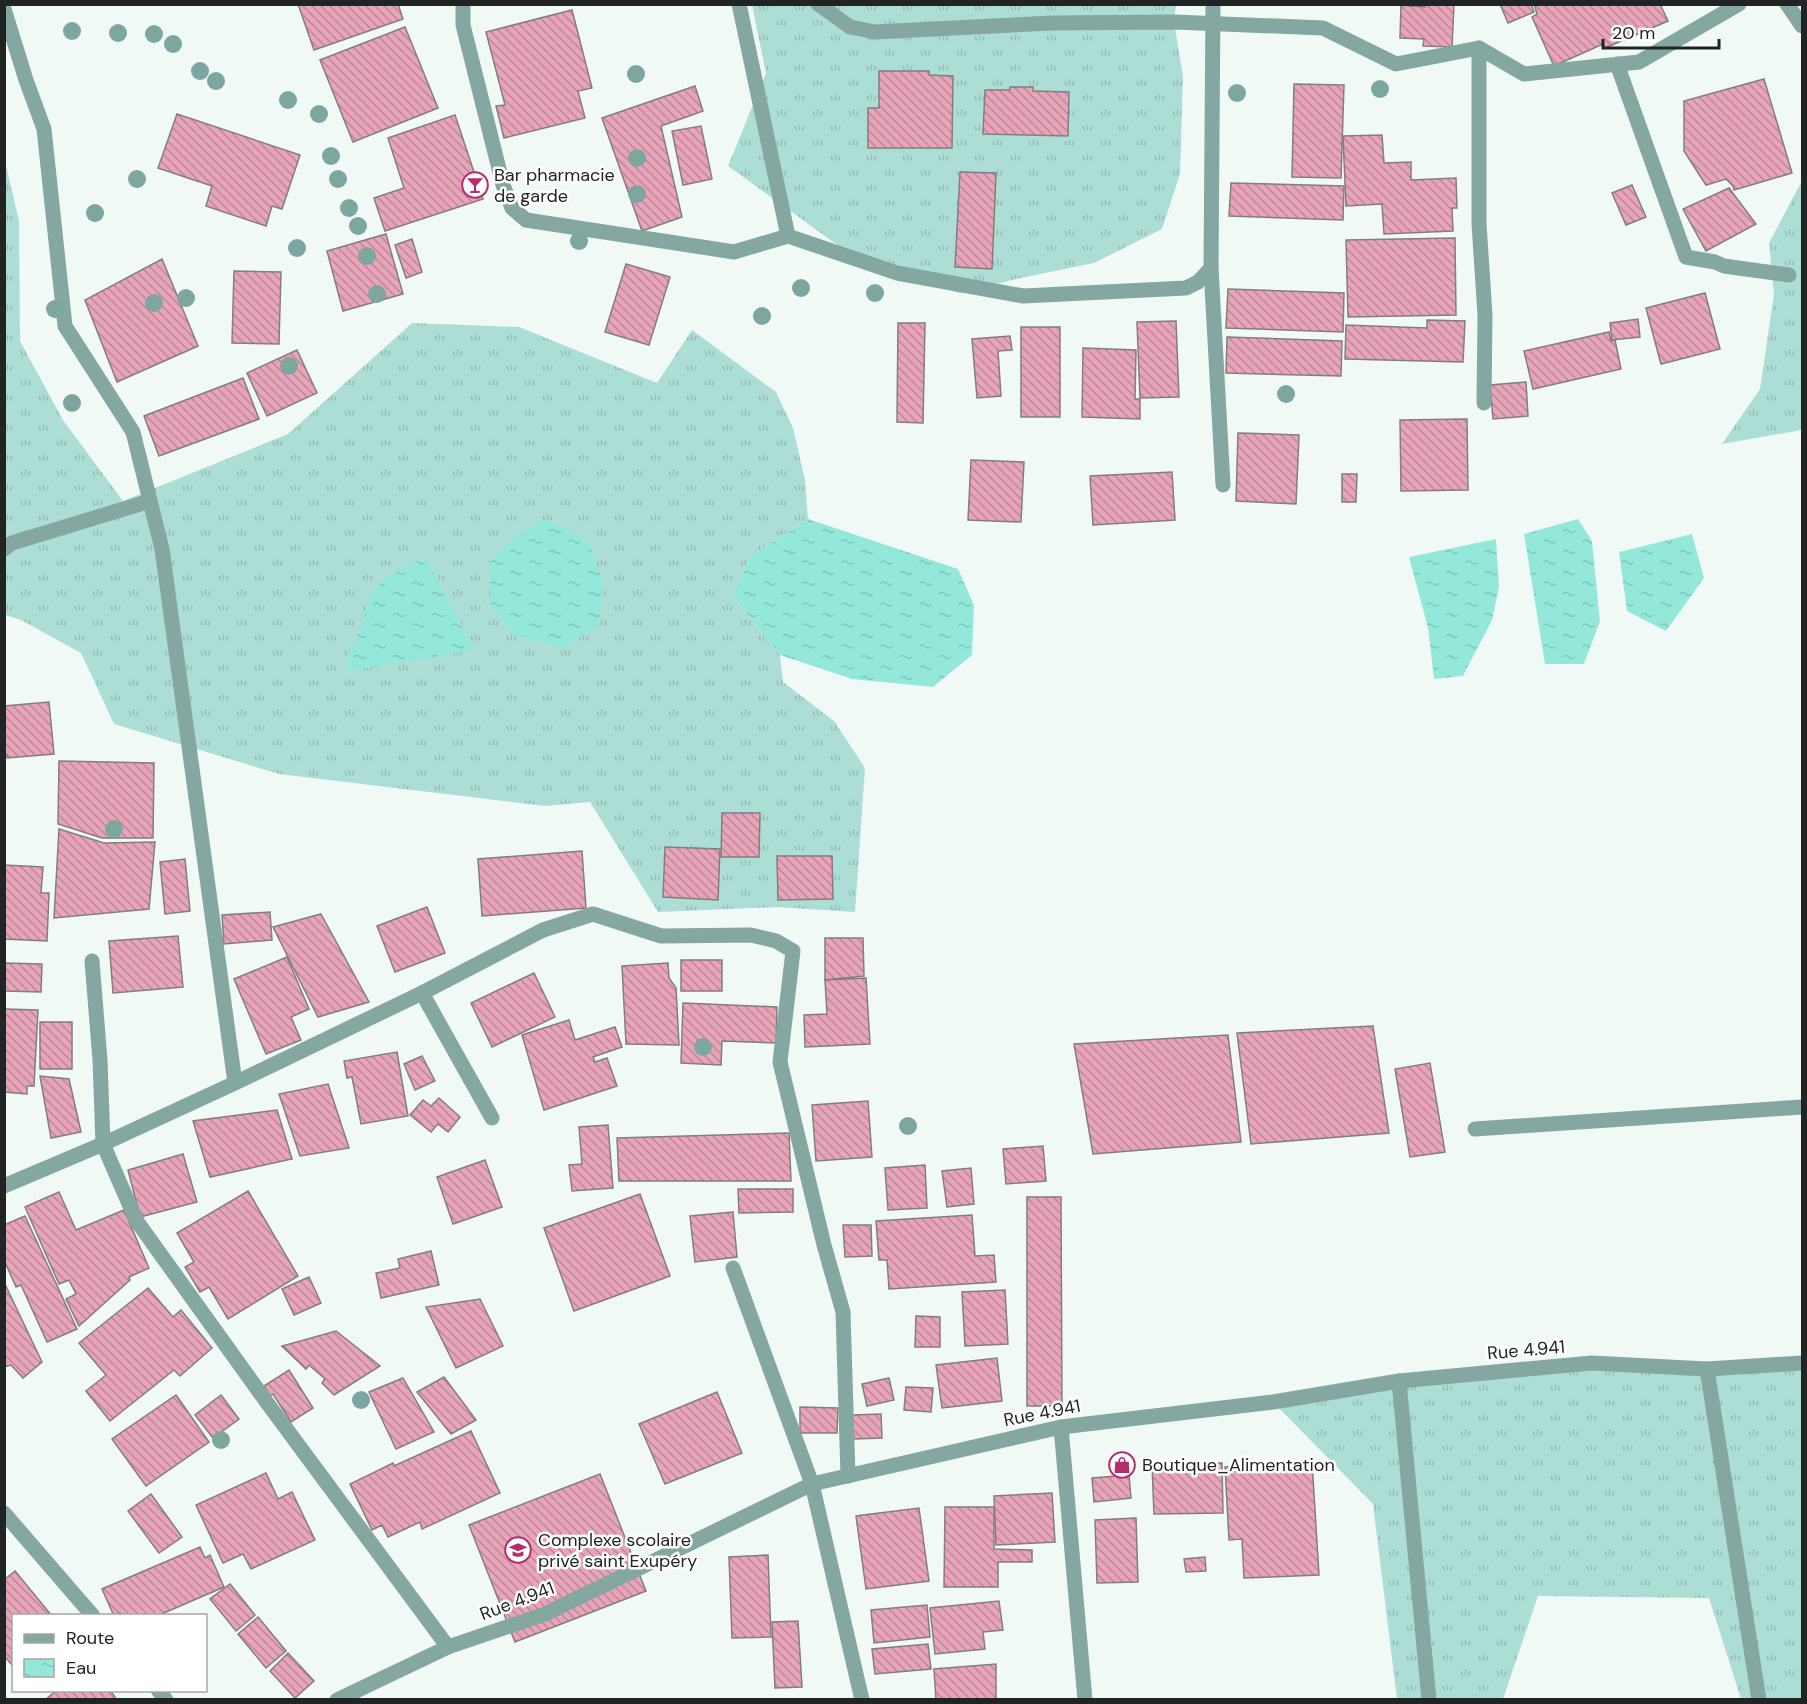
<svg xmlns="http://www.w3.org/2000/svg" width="1807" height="1704" viewBox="0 0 1807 1704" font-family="'DM Sans',sans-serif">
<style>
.grass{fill:url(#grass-tufts)}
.water{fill:url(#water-ripples)}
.building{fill:url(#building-back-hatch);stroke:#837d7e;stroke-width:1.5}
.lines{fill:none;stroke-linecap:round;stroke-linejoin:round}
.minor{stroke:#85a7a1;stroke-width:15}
.tree{fill:#7da6a0}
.labels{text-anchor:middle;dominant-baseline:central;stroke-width:5;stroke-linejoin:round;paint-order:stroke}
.poi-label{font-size:18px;fill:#212424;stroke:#fff;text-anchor:start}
.street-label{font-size:18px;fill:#212424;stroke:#fff}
</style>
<defs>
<pattern id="grass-tufts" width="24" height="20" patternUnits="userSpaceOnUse" patternTransform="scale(1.5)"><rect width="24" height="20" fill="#added6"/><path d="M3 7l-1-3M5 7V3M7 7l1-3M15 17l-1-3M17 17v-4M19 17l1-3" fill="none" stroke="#95beb8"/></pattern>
<pattern id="water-ripples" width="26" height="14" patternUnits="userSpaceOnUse" patternTransform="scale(1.5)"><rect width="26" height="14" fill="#94e8da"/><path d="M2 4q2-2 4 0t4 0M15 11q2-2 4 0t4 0" fill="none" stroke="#7fc7bb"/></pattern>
<pattern id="building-back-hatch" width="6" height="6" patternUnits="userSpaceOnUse" patternTransform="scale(1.5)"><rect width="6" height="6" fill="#e8a5ba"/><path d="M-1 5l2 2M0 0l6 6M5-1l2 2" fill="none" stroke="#bc8697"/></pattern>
</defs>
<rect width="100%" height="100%" fill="#f1f9f7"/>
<g class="grass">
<path d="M 752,5 L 1176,5 L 1174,22 L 1183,76 L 1180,174 L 1162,229 L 1094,263 L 1016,279 L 960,293 L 865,265 L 728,166 L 766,73 Z"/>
<path d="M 1802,141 L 1802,430 L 1722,444 L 1760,389 L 1774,294 L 1769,243 L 1802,181 Z"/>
<path d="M 4,157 L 19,221 L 20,341 L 63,420 L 123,501 L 288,434 L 412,323 L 519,327 L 657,383 L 692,330 L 776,392 L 793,428 L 805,480 L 808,519 L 751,556 L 732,596 L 780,655 L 783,682 L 834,721 L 865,768 L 855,912 L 777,907 L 658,912 L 590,802 L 545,806 L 279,774 L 114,724 L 81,653 L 21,620 L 5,615 Z"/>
<path d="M 1592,1363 L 1802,1363 L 1802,1699 L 1741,1699 L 1709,1598 L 1538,1596 L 1503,1699 L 1397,1699 L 1373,1504 L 1273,1402 Z"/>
</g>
<g class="water">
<path d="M 546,519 L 588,540 L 603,582 L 599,625 L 562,648 L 515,635 L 491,605 L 489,561 L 515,536 Z"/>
<path d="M 808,519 L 958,569 L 974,605 L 972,655 L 933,687 L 852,679 L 780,655 L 732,596 L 751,556 Z"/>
<path d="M 1578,519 L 1592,541 L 1600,621 L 1584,664 L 1545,664 L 1524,534 Z"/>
<path d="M 1692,534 L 1704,578 L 1666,631 L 1627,611 L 1619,552 Z"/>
<path d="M 1496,539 L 1499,587 L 1492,620 L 1463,676 L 1434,679 L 1428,628 L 1409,557 Z"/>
<path d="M 425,557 L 475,650 L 348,671 L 349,652 L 361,628 L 370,595 L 386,577 Z"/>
</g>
<g class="building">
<path d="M 298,4 L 398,4 L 403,19 L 314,50 Z"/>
<path d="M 1425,4 L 1454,4 L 1452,47 L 1423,46 L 1424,39 L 1400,38 L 1401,5 L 1425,7 Z"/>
<path d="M 1500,4 L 1531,4 L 1534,12 L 1508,23 Z"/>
<path d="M 1534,4 L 1660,4 L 1668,21 L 1605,48 L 1603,44 L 1554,66 L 1532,17 L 1537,14 Z"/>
<path d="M 572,10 L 592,88 L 578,91 L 585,118 L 504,138 L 496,106 L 505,105 L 486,32 Z"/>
<path d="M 405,27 L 438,108 L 353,142 L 320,60 Z"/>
<path d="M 879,71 L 929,71 L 929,75 L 953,76 L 952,148 L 868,148 L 868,108 L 879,108 Z"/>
<path d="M 1764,79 L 1792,173 L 1734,190 L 1733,186 L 1726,179 L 1706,185 L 1684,151 L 1684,101 Z"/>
<path d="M 1294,84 L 1344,85 L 1341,178 L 1292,177 Z"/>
<path d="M 695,86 L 703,111 L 661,126 L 682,217 L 642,231 L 602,118 Z"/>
<path d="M 1010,87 L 1033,87 L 1033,91 L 1069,92 L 1068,136 L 983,134 L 985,90 L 1010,90 Z"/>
<path d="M 177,114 L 300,155 L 282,209 L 272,206 L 266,226 L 206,206 L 212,186 L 158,168 Z"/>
<path d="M 455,115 L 483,199 L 385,231 L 374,198 L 404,188 L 388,138 Z"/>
<path d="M 701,126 L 712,179 L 683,185 L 672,131 Z"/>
<path d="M 1382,135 L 1384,163 L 1411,162 L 1411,180 L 1456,178 L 1457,208 L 1452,208 L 1453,231 L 1384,234 L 1382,204 L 1346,206 L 1343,136 Z"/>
<path d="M 960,172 L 996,173 L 992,269 L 955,267 Z"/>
<path d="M 1231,183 L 1344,186 L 1343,220 L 1229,216 Z"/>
<path d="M 1632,185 L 1646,217 L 1626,225 L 1612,193 Z"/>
<path d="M 1729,188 L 1756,224 L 1706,251 L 1683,209 Z"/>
<path d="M 386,234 L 403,294 L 343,311 L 327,251 Z"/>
<path d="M 1455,238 L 1456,315 L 1348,317 L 1346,240 Z"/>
<path d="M 412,239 L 422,272 L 406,278 L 395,245 Z"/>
<path d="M 162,259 L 198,346 L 117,382 L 85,300 Z"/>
<path d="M 626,264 L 670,277 L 649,345 L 605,332 Z"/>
<path d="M 234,271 L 281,272 L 279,344 L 232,343 Z"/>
<path d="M 1228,289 L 1344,293 L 1343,332 L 1226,328 Z"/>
<path d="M 1705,293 L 1720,349 L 1661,364 L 1646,308 Z"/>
<path d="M 1638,319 L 1640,337 L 1612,340 L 1610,323 Z"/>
<path d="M 1427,320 L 1465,321 L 1463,362 L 1345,359 L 1346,325 L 1427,328 Z"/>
<path d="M 1176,321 L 1179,397 L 1140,398 L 1137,322 Z"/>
<path d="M 898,323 L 925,323 L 923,423 L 897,422 Z"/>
<rect x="1021" y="327" width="39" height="90"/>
<path d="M 1609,332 L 1611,341 L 1615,340 L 1621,369 L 1533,389 L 1524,351 Z"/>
<path d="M 1010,336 L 1012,350 L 998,351 L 1001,396 L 977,398 L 972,339 Z"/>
<path d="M 1227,337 L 1342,341 L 1341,376 L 1226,373 Z"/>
<path d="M 1083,348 L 1136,350 L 1135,399 L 1140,399 L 1140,419 L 1082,417 Z"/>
<path d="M 297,350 L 317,393 L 267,416 L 247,373 Z"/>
<path d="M 243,378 L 259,419 L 159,456 L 144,416 Z"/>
<path d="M 1526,382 L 1528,416 L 1493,419 L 1490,385 Z"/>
<path d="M 1467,419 L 1468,490 L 1401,491 L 1400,420 Z"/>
<path d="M 1238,433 L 1299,435 L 1296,504 L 1236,501 Z"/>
<path d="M 971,460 L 1024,462 L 1021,522 L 968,520 Z"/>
<path d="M 1172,472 L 1175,520 L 1093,525 L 1090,476 Z"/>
<path d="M 1342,474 L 1357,474 L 1356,502 L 1342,502 Z"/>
<path d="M 49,702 L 54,754 L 7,758 L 7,755 L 4,755 L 4,706 Z"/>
<path d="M 59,761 L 154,763 L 153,838 L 102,838 L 58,824 Z"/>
<path d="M 722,813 L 760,813 L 759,857 L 721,857 Z"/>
<path d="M 59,829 L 104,843 L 155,842 L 149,909 L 54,918 Z"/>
<path d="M 665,847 L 720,849 L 718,900 L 663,897 Z"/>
<path d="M 582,851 L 586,908 L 482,916 L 478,859 Z"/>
<path d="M 777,856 L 832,856 L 833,899 L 778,900 Z"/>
<path d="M 185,859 L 190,911 L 165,914 L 160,862 Z"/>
<path d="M 4,865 L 43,867 L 41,893 L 49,893 L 47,941 L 4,939 Z"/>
<path d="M 427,907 L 445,953 L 395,972 L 377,926 Z"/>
<path d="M 270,912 L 272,940 L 224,944 L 222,915 Z"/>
<path d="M 321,914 L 369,1002 L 318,1017 L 273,927 Z"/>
<path d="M 178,936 L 183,987 L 113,993 L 109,941 Z"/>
<path d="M 825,938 L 863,938 L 864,976 L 825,980 Z"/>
<path d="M 287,957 L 309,1009 L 291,1017 L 301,1040 L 266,1054 L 234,979 Z"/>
<rect x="681" y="960" width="41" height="31"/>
<path d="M 4,963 L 42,964 L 41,992 L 4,991 Z"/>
<path d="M 668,963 L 669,978 L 676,988 L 679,1045 L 626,1044 L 622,966 Z"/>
<path d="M 534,973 L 555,1017 L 492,1047 L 471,1003 Z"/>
<path d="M 866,978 L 870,1044 L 805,1047 L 804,1015 L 827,1014 L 825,980 Z"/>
<path d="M 683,1003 L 777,1007 L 776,1043 L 722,1041 L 721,1065 L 681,1063 Z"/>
<path d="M 4,1009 L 38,1010 L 34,1086 L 27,1086 L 27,1094 L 4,1092 Z"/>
<path d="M 569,1020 L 575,1040 L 615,1027 L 622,1047 L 593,1057 L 595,1062 L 607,1058 L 617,1086 L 544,1110 L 522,1035 Z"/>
<rect x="40" y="1022" width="32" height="47"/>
<path d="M 1373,1026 L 1389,1133 L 1251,1144 L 1237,1033 Z"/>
<path d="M 1228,1035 L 1241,1142 L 1093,1154 L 1074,1044 Z"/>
<path d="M 397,1052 L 408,1116 L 361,1124 L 352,1077 L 347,1078 L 344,1061 Z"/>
<path d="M 422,1056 L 435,1081 L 415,1090 L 404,1064 Z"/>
<path d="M 1430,1063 L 1445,1152 L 1410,1157 L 1395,1069 Z"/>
<path d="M 40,1076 L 69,1079 L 81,1132 L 51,1138 Z"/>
<path d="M 328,1084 L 349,1148 L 300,1156 L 279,1094 Z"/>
<path d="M 439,1098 L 460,1117 L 448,1132 L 438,1124 L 431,1132 L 410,1115 L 423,1100 L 431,1106 Z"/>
<path d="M 868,1101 L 872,1157 L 816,1161 L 812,1105 Z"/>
<path d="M 277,1110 L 292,1159 L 210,1177 L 193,1121 Z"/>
<path d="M 608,1125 L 613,1188 L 572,1191 L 569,1165 L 582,1164 L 579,1127 Z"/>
<path d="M 789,1133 L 791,1181 L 619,1181 L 617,1138 Z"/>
<path d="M 1043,1146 L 1046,1181 L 1006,1184 L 1003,1149 Z"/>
<path d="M 183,1154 L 197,1202 L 140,1217 L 128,1170 Z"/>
<path d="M 485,1160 L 502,1207 L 453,1224 L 437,1177 Z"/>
<path d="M 925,1165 L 927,1208 L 888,1210 L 885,1168 Z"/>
<path d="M 971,1168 L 974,1204 L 947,1207 L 942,1171 Z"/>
<path d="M 738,1189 L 793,1189 L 793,1212 L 739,1213 Z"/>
<path d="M 248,1191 L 298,1276 L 228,1319 L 209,1287 L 200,1292 L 185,1267 L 194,1262 L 177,1233 Z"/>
<path d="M 59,1192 L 76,1230 L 124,1210 L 149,1268 L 129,1277 L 130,1280 L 79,1326 L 66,1299 L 76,1294 L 69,1280 L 59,1284 L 25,1207 Z"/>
<path d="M 640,1194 L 670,1276 L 574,1311 L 544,1228 Z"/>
<path d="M 1027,1197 L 1061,1197 L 1062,1406 L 1027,1406 Z"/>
<path d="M 733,1212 L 737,1257 L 695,1262 L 690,1216 Z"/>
<path d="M 972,1215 L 975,1256 L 994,1255 L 996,1282 L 889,1289 L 887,1260 L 879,1260 L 876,1221 Z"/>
<path d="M 25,1216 L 77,1329 L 47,1342 L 21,1285 L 16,1287 L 4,1260 L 4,1225 Z"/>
<path d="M 843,1225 L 871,1225 L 872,1256 L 845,1257 Z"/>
<path d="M 431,1251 L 439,1285 L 381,1298 L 376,1273 L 400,1268 L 398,1259 Z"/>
<path d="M 309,1277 L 321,1303 L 294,1315 L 282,1289 Z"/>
<path d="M 4,1282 L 42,1362 L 23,1378 L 11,1365 L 4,1367 Z"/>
<path d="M 148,1288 L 173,1317 L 181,1310 L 212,1348 L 180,1376 L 174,1370 L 110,1421 L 86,1391 L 106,1375 L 79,1343 Z"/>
<path d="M 1005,1290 L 1008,1344 L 965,1346 L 962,1292 Z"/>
<path d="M 480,1299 L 503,1346 L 456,1368 L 426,1307 Z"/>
<path d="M 916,1316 L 940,1317 L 940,1347 L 915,1347 Z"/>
<path d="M 336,1331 L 380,1366 L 334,1395 L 322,1383 L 325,1379 L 309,1365 L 306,1369 L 282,1346 Z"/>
<path d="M 997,1358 L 1002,1401 L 942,1408 L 936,1365 Z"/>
<path d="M 289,1370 L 313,1408 L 291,1422 L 273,1394 L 270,1396 L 264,1386 Z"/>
<path d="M 444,1377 L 476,1420 L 451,1434 L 417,1392 Z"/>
<path d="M 403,1378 L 434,1432 L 396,1449 L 369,1392 Z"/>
<path d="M 889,1378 L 894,1400 L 867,1406 L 862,1384 Z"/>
<path d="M 906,1387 L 933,1388 L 931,1412 L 904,1410 Z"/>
<path d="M 717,1392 L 742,1453 L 665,1484 L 639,1424 Z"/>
<path d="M 176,1395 L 209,1442 L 146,1486 L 112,1439 Z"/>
<path d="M 221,1395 L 239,1419 L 213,1438 L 195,1415 Z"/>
<path d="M 800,1407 L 838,1408 L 837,1433 L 800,1433 Z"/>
<path d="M 881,1414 L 882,1438 L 854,1439 L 852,1415 Z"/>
<path d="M 471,1431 L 500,1493 L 422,1529 L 420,1522 L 388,1537 L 382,1525 L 372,1530 L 350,1484 L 393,1463 L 394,1466 Z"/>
<path d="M 1312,1462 L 1319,1575 L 1244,1578 L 1242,1539 L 1229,1540 L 1225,1467 Z"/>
<path d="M 1222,1463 L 1223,1513 L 1154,1514 L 1152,1465 Z"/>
<path d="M 266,1473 L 278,1499 L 292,1492 L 315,1540 L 251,1569 L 243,1554 L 223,1563 L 196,1505 Z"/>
<path d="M 600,1474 L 646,1591 L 515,1642 L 469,1525 Z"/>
<path d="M 1129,1475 L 1131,1498 L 1094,1502 L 1092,1478 Z"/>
<path d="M 1052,1493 L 1055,1542 L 996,1545 L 994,1496 Z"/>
<path d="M 151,1494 L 182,1537 L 159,1553 L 128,1511 Z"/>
<path d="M 945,1507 L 994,1507 L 994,1549 L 1032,1550 L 1032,1562 L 998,1562 L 998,1587 L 944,1587 Z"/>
<path d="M 919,1508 L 929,1581 L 866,1589 L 856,1516 Z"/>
<path d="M 1136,1518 L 1138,1582 L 1097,1583 L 1095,1520 Z"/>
<path d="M 200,1547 L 205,1558 L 210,1555 L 224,1587 L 157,1616 L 122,1616 L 120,1613 L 114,1616 L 102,1589 Z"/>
<path d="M 768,1555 L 771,1637 L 732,1638 L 729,1557 Z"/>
<path d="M 1205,1557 L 1206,1571 L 1186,1572 L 1184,1559 Z"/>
<path d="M 15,1571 L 52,1616 L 14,1616 L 14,1667 L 4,1656 L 4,1580 Z"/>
<path d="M 230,1584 L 255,1615 L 236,1631 L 210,1599 Z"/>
<path d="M 999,1601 L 1003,1630 L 983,1632 L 985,1649 L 935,1654 L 930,1608 Z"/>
<path d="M 927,1605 L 930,1637 L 874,1643 L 871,1610 Z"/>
<path d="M 258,1617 L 286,1651 L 266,1668 L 238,1634 Z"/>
<path d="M 798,1621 L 802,1687 L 775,1688 L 772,1622 Z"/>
<path d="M 928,1644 L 931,1669 L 875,1674 L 872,1649 Z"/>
<path d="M 288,1653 L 314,1681 L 295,1698 L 270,1671 Z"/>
<path d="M 996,1664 L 996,1700 L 936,1700 L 934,1669 Z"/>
<path d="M 57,1690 L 110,1690 L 117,1700 L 45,1700 Z"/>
</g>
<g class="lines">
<g class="minor">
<path d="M 463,4 L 463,25 L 503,185 L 512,208 L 526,220 L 734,252 L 788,236 L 897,273 L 1023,296 L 1186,288 L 1198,282 L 1211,268 L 1213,4"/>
<path d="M 739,4 L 788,236"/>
<path d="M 818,4 L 850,27 L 875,32 L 1052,23 L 1174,22 L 1323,28 L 1396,64 L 1479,48 L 1524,74 L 1639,62 L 1739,4"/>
<path d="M 1787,4 L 1802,26"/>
<path d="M 4,9 L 26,80 L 44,129 L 65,326 L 133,432 L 162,549 L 235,1083"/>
<path d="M 1479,48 L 1479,224 L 1485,315 L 1484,403"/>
<path d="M 1617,64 L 1686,257 L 1715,262 L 1724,266 L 1789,275"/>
<path d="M 1211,268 L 1223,485"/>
<path d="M 4,549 L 12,543 L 150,501"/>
<path d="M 92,961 L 100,1060 L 103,1144 L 136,1220 L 268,1404 L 448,1647"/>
<path d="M 422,993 L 492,1118"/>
<path d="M 1475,1129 L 1802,1107"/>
<path d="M 4,1186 L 103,1144 L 235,1083 L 422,993 L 543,930 L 593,914 L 661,936 L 751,935 L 776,941 L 793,951 L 780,1062 L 824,1245 L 843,1312 L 848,1476"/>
<path d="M 733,1268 L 812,1484 L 862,1700"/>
<path d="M 1707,1369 L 1759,1700"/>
<path d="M 1399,1381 L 1429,1700"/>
<path d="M 1061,1427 L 1085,1700"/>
<path d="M 4,1513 L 93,1616"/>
<path d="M 158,1690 L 166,1700"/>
<path d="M 337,1700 L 448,1647 L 545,1614 L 812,1484 L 1061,1427 L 1273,1402 L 1399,1381 L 1592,1363 L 1707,1369 L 1802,1363"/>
</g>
</g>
<g class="tree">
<circle cx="72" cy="31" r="9"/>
<circle cx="118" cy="33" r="9"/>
<circle cx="154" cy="34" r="9"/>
<circle cx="173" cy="44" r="9"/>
<circle cx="200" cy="71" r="9"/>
<circle cx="636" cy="74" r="9"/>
<circle cx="216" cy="81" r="9"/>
<circle cx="1380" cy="89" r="9"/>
<circle cx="1237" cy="93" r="9"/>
<circle cx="288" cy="100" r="9"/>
<circle cx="319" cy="114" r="9"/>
<circle cx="331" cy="156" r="9"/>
<circle cx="637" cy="158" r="9"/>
<circle cx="137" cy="179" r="9"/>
<circle cx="338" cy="179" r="9"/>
<circle cx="637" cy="194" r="9"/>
<circle cx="349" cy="208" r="9"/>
<circle cx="95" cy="213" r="9"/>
<circle cx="358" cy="226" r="9"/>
<circle cx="579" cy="241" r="9"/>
<circle cx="297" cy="248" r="9"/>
<circle cx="367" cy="256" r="9"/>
<circle cx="801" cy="288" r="9"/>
<circle cx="875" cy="293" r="9"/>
<circle cx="377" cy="294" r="9"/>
<circle cx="186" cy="298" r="9"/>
<circle cx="154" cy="303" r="9"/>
<circle cx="55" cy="309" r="9"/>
<circle cx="762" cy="316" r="9"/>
<circle cx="289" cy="366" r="9"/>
<circle cx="1286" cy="394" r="9"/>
<circle cx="72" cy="403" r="9"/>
<circle cx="114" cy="829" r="9"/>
<circle cx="703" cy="1047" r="9"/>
<circle cx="908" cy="1126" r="9"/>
<circle cx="361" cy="1400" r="9"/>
<circle cx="221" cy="1440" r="9"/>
</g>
<defs>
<g id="bar-ring" transform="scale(1.35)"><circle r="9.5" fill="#fff" stroke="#b72d6a" stroke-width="1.5"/><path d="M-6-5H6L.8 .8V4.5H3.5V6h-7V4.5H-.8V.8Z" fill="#b72d6a"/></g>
<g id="shop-ring" transform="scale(1.35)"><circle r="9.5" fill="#fff" stroke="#b72d6a" stroke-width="1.5"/><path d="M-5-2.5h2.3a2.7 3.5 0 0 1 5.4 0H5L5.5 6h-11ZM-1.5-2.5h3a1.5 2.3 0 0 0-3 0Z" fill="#b72d6a"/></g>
<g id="school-ring" transform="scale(1.35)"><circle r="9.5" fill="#fff" stroke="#b72d6a" stroke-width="1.5"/><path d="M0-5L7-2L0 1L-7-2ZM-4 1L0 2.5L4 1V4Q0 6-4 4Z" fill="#b72d6a"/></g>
</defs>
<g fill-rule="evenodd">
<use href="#bar-ring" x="475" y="185"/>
<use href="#shop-ring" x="1122" y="1465"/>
<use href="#school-ring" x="518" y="1550"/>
</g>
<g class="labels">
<g class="poi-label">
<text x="494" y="175">Bar pharmacie<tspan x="494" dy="21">de garde</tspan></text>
<text x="1142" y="1465">Boutique_Alimentation</text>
<text x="538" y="1540">Complexe scolaire<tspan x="538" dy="21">privé saint Exupéry</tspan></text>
</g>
<g class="street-label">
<text transform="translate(1526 1350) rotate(-5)">Rue 4.941</text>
<text transform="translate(1042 1413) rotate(-11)">Rue 4.941</text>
<text transform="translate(517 1601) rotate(-21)">Rue 4.941</text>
</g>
</g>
<rect width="1807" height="1704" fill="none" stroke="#212424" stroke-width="12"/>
<rect x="12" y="1614" width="195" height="78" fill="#ffffff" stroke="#a6a7a7" stroke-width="1.5"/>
<rect x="24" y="1634" width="30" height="9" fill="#85a7a1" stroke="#a6a7a7" stroke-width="1.5"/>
<text x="66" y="1644" font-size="18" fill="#212424">Route</text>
<rect x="24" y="1659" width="30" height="18" fill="url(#water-ripples)" stroke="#a6a7a7" stroke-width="1.5"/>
<text x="66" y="1674" font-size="18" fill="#212424">Eau</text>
<path d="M1603 39v9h116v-9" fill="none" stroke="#212424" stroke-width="3"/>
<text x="1612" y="39" font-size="18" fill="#212424" stroke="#ffffff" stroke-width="4.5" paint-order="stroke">20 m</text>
</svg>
